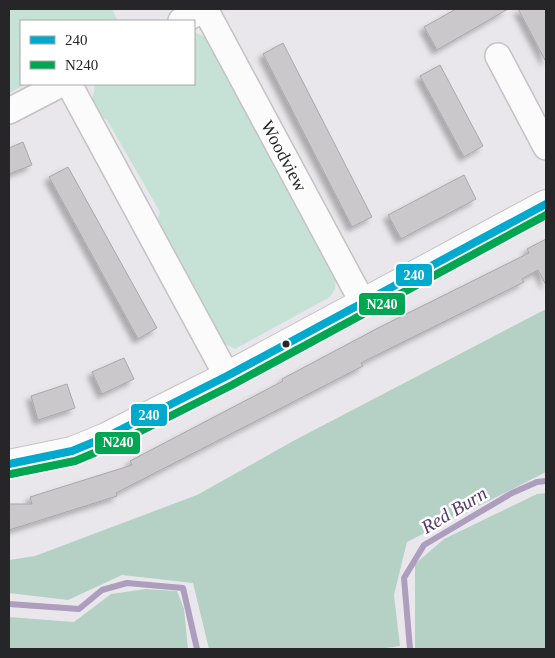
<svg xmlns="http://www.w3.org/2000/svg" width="555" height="658" viewBox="0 0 555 658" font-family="'Times New Roman',serif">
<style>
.green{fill:#c6e2d7}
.forest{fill:#b5d1c5}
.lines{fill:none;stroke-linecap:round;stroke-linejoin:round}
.stream{stroke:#ad9ebe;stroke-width:6}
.building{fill:#cac8cb;stroke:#a8a7aa;filter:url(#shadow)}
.minor-casing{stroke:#c4c2c5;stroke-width:28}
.tertiary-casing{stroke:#c4c2c5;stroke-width:30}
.minor{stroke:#fcfbfc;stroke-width:25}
.tertiary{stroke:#fcfbfc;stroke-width:28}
.bus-1-casing{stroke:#fff;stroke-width:11}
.bus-2-casing{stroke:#fff;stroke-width:11}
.bus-1{stroke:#00a9ce;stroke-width:8}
.bus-2{stroke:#00a651;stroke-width:8}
.bus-dot{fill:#262528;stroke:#fff;stroke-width:2}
.labels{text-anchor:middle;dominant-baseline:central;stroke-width:5;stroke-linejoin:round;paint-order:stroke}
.street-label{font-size:18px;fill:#262528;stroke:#fff}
.water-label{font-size:19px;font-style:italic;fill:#51356d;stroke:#fff}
.line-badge{stroke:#fff;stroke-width:2}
.badge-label{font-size:14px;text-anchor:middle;font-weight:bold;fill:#fff}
</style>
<defs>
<filter id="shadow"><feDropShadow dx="-4.5" dy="4.5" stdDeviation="2.5" flood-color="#0004"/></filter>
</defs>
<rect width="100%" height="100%" fill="#e9e7eb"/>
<g class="green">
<path d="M 9,9 L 112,9 L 118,21 L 21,21 L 21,84 L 26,84 L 9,93 Z"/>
<path d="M 194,32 L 207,38 L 336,278 L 335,289 L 330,297 L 235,349 L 221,342 L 156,225 L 160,212 L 107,120 L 98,116 L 92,102 L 95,84 L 194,84 Z"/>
</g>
<g class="forest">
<path d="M 546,309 L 546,472 L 407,542 L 394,595 L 400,646 L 379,649 L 209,649 L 193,583 L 122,575 L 68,600 L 9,593 L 9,560 L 35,556 L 197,495 L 295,440 Z"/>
<path d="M 546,493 L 546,649 L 415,649 L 415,564 L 444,539 L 537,494 Z"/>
<path d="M 146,589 L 177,591 L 184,609 L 188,649 L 9,649 L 9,617 L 74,622 L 111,594 Z"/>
</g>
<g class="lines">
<g class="stream">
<path d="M 9,604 L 79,609 L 102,590 L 127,583 L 183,588 L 197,649"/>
<path d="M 410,649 L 404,578 L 424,545 L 512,493 L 537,482 L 546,481"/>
</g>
</g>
<g class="building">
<path d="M 456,9 L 508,9 L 437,50 L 424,27 Z"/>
<path d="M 518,9 L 546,9 L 546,62 Z"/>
<path d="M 283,43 L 372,217 L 352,227 L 263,54 Z"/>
<path d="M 440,65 L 483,146 L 464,157 L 420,76 Z"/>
<path d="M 23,142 L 32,165 L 9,174 L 9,148 Z"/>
<path d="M 68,167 L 157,328 L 138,339 L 49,177 Z"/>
<path d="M 464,175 L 476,199 L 401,239 L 388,215 Z"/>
<path d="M 546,239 L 546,285 L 538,270 L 522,279 L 524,282 L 361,363 L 363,366 L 116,493 L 117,496 L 9,530 L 9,504 L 32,504 L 30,497 L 132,465 L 130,461 L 283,381 L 282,379 L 380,327 L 529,253 L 527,249 Z"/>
<path d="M 124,358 L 134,379 L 102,394 L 92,372 Z"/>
<path d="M 67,384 L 75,408 L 38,420 L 31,396 Z"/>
</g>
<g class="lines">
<g class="minor-casing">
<g id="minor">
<path d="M 205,9 L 363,303"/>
<path d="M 181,21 L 205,9"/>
<path d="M 498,56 L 546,147"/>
<path d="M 69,84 L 227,376"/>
<path d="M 9,111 L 61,84"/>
</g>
</g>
<g class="tertiary-casing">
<path id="tertiary" d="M 9,464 L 72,451 L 106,437 L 227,376 L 546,204"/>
</g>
<use href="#minor" class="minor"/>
<use href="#tertiary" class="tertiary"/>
<g class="bus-1-casing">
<path id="bus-1" d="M 9,464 L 72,451 L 106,437 L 227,376 L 546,204"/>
</g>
<g class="bus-2-casing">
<path id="bus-2" d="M 11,474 L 75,461 L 111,446 L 232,385 L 546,215"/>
</g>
<use href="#bus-1" class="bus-1"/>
<use href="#bus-2" class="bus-2"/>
</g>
<circle class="bus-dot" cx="286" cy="344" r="4.5"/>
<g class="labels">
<g class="street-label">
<text transform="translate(284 156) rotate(62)">Woodview</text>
</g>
<g class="water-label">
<text transform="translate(454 510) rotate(-31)">Red Burn</text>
</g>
</g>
<g class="line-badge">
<rect x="395" y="263" width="38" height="24" rx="5" fill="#00a9ce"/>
<rect x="358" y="292" width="48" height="24" rx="5" fill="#00a651"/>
<rect x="130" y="403" width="38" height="24" rx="5" fill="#00a9ce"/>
<rect x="94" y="431" width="47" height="24" rx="5" fill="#00a651"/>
</g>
<g class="badge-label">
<text x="414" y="280">240</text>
<text x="382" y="309">N240</text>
<text x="149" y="420">240</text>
<text x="118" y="447">N240</text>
</g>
<rect width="555" height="658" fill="none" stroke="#262528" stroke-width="20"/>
<rect x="20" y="20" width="175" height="65" fill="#ffffff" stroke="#a8a8a9"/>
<rect x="30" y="36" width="25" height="8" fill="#00a9ce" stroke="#a8a8a9"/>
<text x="65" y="45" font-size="15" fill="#262528">240</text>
<rect x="30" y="61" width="25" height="8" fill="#00a651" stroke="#a8a8a9"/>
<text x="65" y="70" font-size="15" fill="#262528">N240</text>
</svg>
